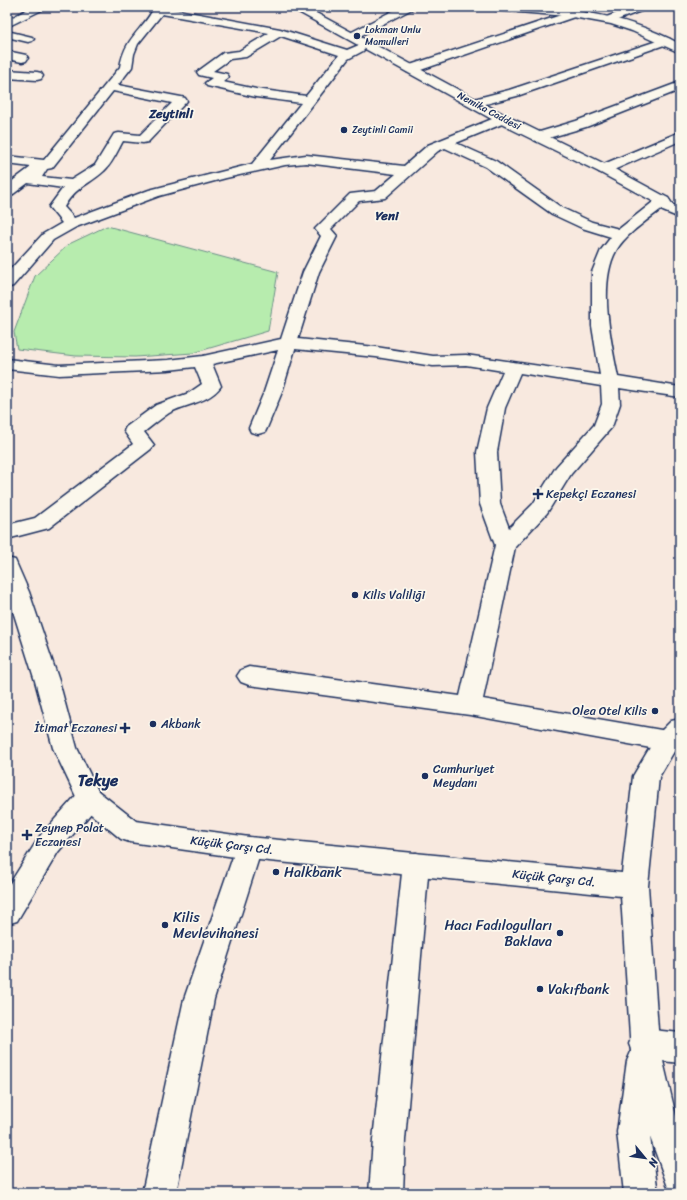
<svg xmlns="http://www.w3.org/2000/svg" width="687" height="1200" viewBox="0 0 687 1200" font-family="Sriracha,sans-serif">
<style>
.green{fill:#b7ecae;stroke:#698e86}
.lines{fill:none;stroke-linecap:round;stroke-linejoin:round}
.minor-casing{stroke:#1b2f5e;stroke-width:3}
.tertiary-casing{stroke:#1b2f5e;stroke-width:3}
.secondary-casing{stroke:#1b2f5e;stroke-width:3}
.minor{fill:#fbf7ec;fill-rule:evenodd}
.tertiary{fill:#fbf7ec;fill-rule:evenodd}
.secondary{fill:#fbf7ec;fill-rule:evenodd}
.poi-dot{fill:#1b2f5e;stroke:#fbf7ec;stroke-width:1.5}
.labels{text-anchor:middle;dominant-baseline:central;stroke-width:3.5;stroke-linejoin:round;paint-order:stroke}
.far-poi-label{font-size:10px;fill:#1b2f5e;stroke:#fbf7ec;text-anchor:start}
.far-street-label{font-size:10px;fill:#1b2f5e;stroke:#fbf7ec}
.poi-label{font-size:12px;fill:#1b2f5e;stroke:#fbf7ec;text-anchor:start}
.street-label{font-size:12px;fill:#1b2f5e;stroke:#fbf7ec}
.far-district-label{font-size:13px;font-weight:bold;fill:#1b2f5e;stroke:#fbf7ec}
.near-poi-label{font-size:14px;fill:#1b2f5e;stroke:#fbf7ec;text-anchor:start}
.district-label{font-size:16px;font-weight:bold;fill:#1b2f5e;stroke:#fbf7ec}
</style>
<rect width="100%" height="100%" fill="#f8e9df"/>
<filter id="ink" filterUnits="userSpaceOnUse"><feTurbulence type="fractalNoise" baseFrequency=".025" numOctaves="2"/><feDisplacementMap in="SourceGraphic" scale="8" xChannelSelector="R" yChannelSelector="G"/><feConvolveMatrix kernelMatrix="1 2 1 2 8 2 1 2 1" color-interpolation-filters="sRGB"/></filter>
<g filter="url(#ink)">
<path class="green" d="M 107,226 L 278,272 L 268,331 L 193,353 L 135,357 L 76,356 L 17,349 L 14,332 L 35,276 L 69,244 Z"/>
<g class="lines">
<g class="minor-casing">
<g id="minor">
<path d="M 32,7 L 45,7 L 44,9 L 7,27 L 7,20 Z"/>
<path d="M 156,7 L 167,7 L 167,8 L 280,29 L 347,50 L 359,45 L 363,47 L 365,49 L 363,51 L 348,59 L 270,160 L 306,155 L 404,166 L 428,145 L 502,115 L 507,116 L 509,119 L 507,122 L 456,143 L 496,161 L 562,208 L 592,222 L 619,229 L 658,198 L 663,197 L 668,198 L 670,201 L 668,204 C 652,217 626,233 616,251 C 598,284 611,342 618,377 L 680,387 L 680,397 L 619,388 L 620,404 L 612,427 L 571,474 L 547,513 L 515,547 L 483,699 L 667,731 L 676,734 L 679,741 L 676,748 L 667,751 L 470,715 L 249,685 L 241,682 L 237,676 L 241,670 L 249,667 L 460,696 L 495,545 L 480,504 L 477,452 L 487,408 L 503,371 L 466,365 L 433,366 L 376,357 L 295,349 L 282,392 L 267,428 L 265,432 L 258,434 L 251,432 L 249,428 L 264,392 L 278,350 L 212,364 L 221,386 C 209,403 185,404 169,413 C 160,419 152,426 144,432 L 154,445 L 151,449 L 49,528 L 7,539 L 7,525 L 35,518 L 133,444 L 124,431 L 126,427 L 156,405 L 189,393 L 202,384 L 195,367 L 168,370 L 59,375 L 7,369 L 7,359 L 59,365 L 168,360 L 203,356 L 281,339 L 303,272 L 321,236 L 315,229 L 350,194 L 376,191 L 396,174 L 306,163 L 285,165 L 226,178 L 159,196 L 76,227 L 53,240 L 13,286 L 7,288 L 7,273 L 43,234 L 62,223 L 49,207 L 63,188 L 28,183 L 12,195 L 7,196 L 7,185 L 31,167 L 7,164 L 7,156 L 44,160 L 120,67 C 125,37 142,31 154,8 ZM 162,14 L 269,33 L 239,51 L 223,53 L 197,72 L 199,75 L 212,78 L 205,83 L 207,86 L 256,97 L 301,103 L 252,164 L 149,190 L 74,218 L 64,207 C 75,187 89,185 104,171 C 112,164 118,150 123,141 L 143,143 L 148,142 L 187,101 L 185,98 L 181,97 L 118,85 L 132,67 L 134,54 L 138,44 ZM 281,36 L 339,55 L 306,96 L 256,89 L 223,82 L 229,77 L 227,74 L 213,71 L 230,59 L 246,57 ZM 113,91 L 172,103 L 140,135 L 119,133 L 114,134 L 95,165 L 71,180 L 42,177 L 47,169 L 52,168 ZM 445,148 L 486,167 L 552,214 L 582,228 L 611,237 L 601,250 L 592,272 L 592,326 L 600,375 L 466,355 L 433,356 L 376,347 L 298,339 L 319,272 L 337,236 L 331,229 L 359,201 L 385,198 L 438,151 ZM 520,373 L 601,386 L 602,404 L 594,425 L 556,467 L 533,504 L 509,528 L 500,504 L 497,452 L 505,408 Z"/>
<path d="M 400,7 L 413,7 L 412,9 L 356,38 L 348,38 L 346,36 L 348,34 Z"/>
<path d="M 632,7 L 647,7 L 646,9 L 612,22 L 608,23 L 602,20 L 604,18 Z"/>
<path d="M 576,10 L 580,11 L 582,13 L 580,15 L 415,72 L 407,72 L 405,69 L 407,66 Z"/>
<path d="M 7,31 L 32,37 L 34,39 L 32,41 L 28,42 L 7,37 Z"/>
<path d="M 666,38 L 670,39 L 672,41 L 670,43 L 517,96 L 474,107 L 470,106 L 468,103 L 470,100 L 509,90 Z"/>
<path d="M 7,51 L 26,55 L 28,58 L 26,61 L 22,62 L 7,59 Z"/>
<path d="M 7,70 L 37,72 L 41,73 L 43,76 L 41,79 L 37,80 L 7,78 Z"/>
<path d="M 680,82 L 680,90 L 586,127 L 538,141 L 533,140 L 531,137 L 533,134 L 576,121 Z"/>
<path d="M 680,132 L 680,141 L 609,172 L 604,173 L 599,172 L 597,169 L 599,166 Z"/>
<path d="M 89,788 L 98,791 L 102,798 L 98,805 L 58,852 L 17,921 L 7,924 L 7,888 L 40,836 L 80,791 Z"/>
<path d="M 249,837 L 258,840 L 262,848 L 214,999 L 176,1193 L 142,1193 L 184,999 L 236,848 L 240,840 Z"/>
<path d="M 416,853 L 426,856 L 429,864 L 405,1140 L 403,1193 L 369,1193 L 373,1140 L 403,864 L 406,856 Z"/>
<path d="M 644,1029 L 680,1033 L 680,1063 L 644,1059 L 633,1054 L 629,1044 L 633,1034 Z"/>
</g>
</g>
<g class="tertiary-casing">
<path id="tertiary" d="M 7,558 L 15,560 L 29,592 L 59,681 L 77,748 L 98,791 L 136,821 L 249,837 L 622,873 L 633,776 L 658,734 L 671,721 L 680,719 L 680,743 L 676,748 L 659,777 L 648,886 L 659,1044 L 680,1133 L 680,1191 L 668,1187 L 650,1137 L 658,1193 L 624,1193 L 617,1132 L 627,1061 L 631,1052 L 621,896 L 249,859 L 130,842 L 121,839 L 80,805 L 53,748 L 35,681 L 7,592 Z"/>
</g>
<g class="secondary-casing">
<g id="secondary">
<path d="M 292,7 L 305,7 L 507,116 L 609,166 L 668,198 L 673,205 L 680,208 L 680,218 L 663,211 L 658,204 L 599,172 L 497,122 L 293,9 Z"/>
<path d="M 490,7 C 560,7 616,10 680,44 L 680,53 L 632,31 L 611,24 L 567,16 L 495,10 Z"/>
</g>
</g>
<use href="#minor" class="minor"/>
<use href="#tertiary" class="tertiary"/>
<use href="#secondary" class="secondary"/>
</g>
</g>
<g class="poi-dot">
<circle cx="357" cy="36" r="4"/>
<circle cx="344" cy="130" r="4"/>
<path d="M536 488h4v4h4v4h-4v4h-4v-4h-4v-4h4z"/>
<circle cx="355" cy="595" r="4"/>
<circle cx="655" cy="711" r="4"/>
<circle cx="153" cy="724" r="4"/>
<path d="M123 722h4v4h4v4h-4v4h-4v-4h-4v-4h4z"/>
<circle cx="425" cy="776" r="4"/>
<path d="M25 829h4v4h4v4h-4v4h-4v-4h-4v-4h4z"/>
<circle cx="276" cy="872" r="4"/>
<circle cx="165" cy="925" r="4"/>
<circle cx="560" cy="933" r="4"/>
<circle cx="540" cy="989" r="4"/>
</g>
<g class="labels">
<g class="far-poi-label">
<text x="365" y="30">Lokman Unlu<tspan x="365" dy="12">Mamulleri</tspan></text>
<text x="352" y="130">Zeytinli Camii</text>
</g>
<g class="far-street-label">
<text transform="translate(489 111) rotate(28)">Nemika Caddesi</text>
</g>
<g class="poi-label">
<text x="546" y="494">Kepekçi Eczanesi</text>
<text x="363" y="595">Kilis Valiliği</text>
<text x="647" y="711" text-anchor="end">Olea Otel Kilis</text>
<text x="161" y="724">Akbank</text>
<text x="117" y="728" text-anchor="end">İtimat Eczanesi</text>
<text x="433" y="769">Cumhuriyet<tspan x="433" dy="14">Meydanı</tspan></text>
<text x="35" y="828">Zeynep Polat<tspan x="35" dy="14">Eczanesi</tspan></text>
</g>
<g class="street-label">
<text transform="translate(232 845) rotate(7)">Küçük Çarşı Cd.</text>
<text transform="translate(554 878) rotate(6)">Küçük Çarşı Cd.</text>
</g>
<g class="far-district-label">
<text x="171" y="113">Zeytinli</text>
<text x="387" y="215">Yeni</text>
</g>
<g class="near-poi-label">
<text x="284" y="872">Halkbank</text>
<text x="173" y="917">Kilis<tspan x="173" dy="16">Mevlevihanesi</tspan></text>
<text x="552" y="925" text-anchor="end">Hacı Fadılogulları<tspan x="552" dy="16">Baklava</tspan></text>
<text x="548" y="989">Vakıfbank</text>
</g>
<g class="district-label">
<text x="98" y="780">Tekye</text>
</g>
</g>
<rect width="687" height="1200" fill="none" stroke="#fbf7ec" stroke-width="24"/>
<rect x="12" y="12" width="663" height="1176" fill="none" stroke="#1b2f5e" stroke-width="1.5" filter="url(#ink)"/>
<g transform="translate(645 1158) rotate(119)" stroke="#fbf7ec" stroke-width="3" paint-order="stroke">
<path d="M0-3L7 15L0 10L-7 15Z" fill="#1b2f5e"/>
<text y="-6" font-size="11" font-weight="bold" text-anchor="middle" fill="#1b2f5e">N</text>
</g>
</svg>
